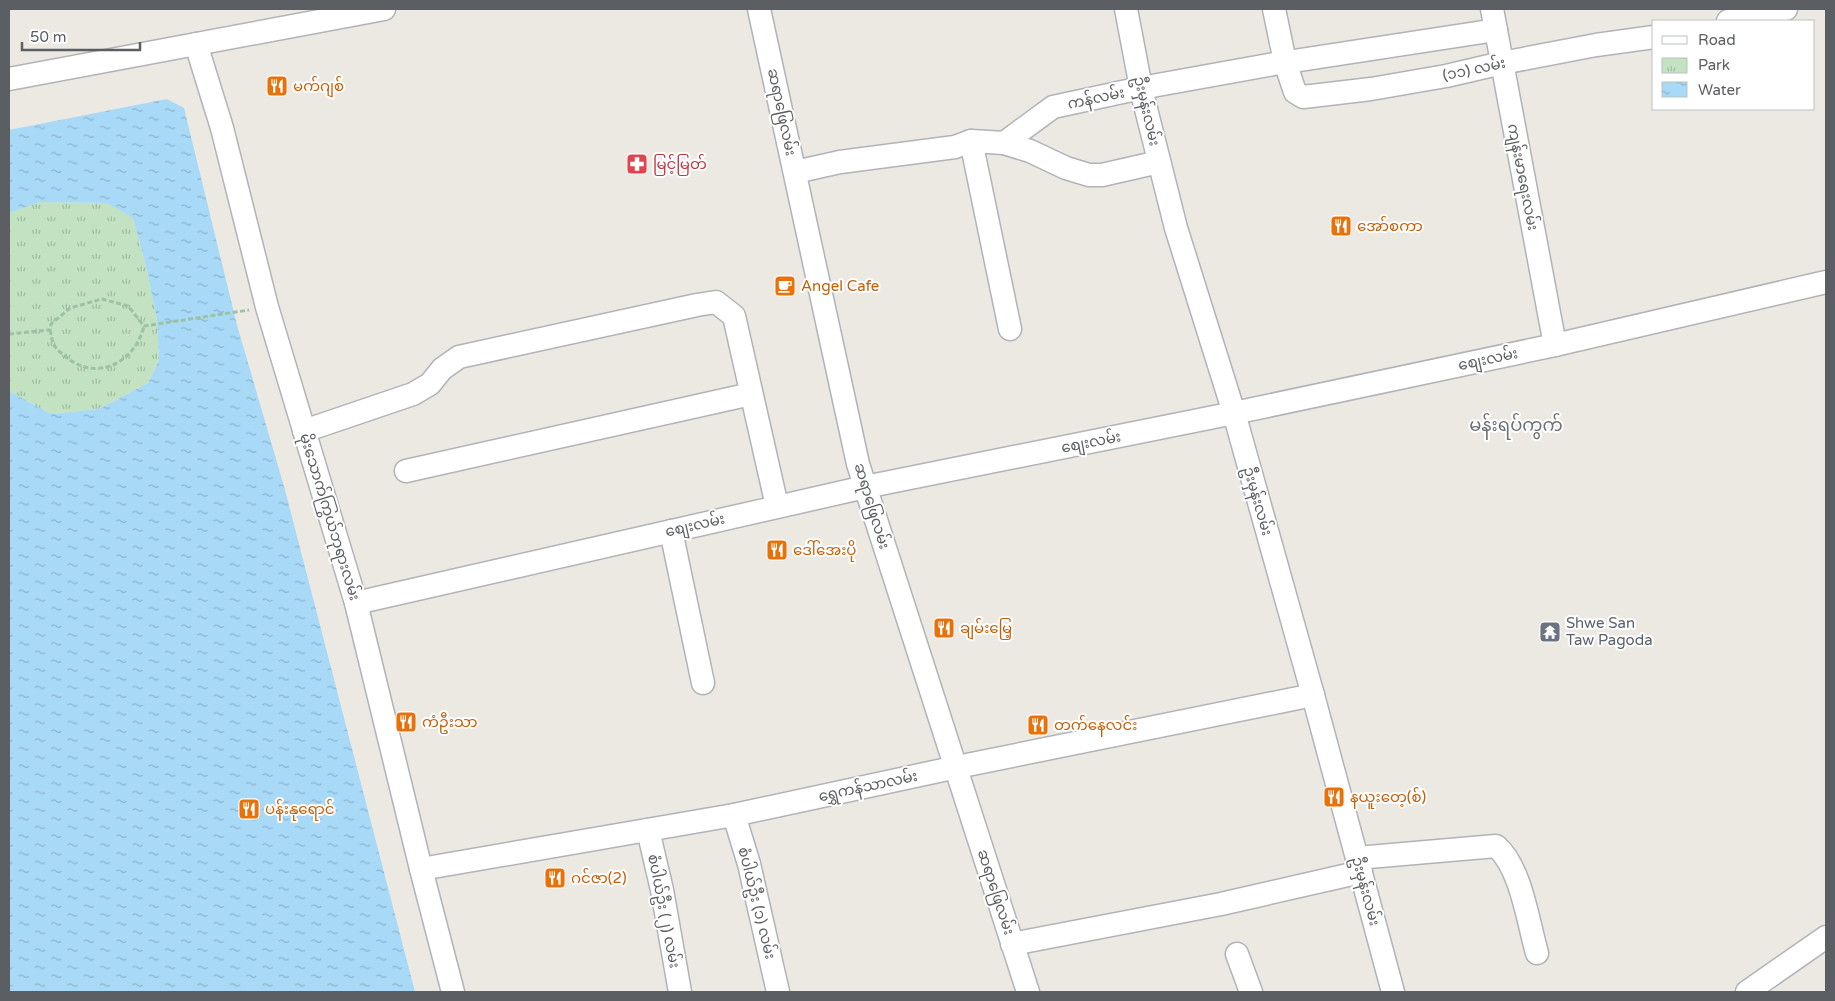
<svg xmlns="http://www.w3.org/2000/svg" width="1835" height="1001" viewBox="0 0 1835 1001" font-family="'Varela Round','Noto Sans Myanmar',sans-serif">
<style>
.park{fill:url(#park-tufts)}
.water{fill:url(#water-ripples)}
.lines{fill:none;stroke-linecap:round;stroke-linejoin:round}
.minor-casing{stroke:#b0b3b7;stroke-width:25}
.path{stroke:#9cc2a4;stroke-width:3;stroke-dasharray:5 2.5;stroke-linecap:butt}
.minor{stroke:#fff;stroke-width:22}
.labels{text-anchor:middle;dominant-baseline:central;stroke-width:4;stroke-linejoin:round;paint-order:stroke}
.street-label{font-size:15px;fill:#5b5e62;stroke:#fff}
.food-label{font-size:15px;fill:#c56008;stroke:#fff;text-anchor:start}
.health-label{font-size:15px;fill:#be3a42;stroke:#fff;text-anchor:start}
.worship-label{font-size:15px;fill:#5b616d;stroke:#fff;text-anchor:start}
.quarter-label{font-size:18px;fill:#6c7074;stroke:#fff}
</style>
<defs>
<pattern id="park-tufts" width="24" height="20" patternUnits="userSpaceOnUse" patternTransform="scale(1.25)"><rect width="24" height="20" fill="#c3e2c1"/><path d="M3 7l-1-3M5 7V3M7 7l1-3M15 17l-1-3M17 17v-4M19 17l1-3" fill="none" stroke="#a1baa0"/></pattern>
<pattern id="water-ripples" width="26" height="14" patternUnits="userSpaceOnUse" patternTransform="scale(1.25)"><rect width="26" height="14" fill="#a8d9f7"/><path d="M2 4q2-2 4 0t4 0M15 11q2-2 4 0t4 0" fill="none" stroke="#8cb3cb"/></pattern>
</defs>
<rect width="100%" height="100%" fill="#ece9e3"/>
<path class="park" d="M 40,202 L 108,203 L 133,218 L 146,266 L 157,320 L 159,360 L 148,383 L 99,409 L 51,414 L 9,391 L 9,213 Z"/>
<path class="water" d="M 167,99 L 184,108 L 237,325 L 285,490 L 415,992 L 9,992 L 9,391 L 51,414 L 99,409 L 148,383 L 159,360 L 157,320 L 146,266 L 133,218 L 107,203 L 40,202 L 9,213 L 9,130 Z"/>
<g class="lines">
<g class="minor-casing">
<g id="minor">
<path d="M 759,9 L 858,464 L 1028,992"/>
<path d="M 1126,9 L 1142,93 L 1176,228 L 1234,413 L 1313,695 L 1393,992"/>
<path d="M 1274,9 L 1285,62 L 1295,92 L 1303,97 L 1371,89 L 1446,76 L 1502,63 L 1596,45 L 1654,37"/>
<path d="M 1492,9 L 1555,345"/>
<path d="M 1728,21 L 1786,9"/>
<path d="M 196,44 L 222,128 L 267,307 L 356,603 L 421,869 L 453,992"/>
<path d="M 9,79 L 384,9"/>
<path d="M 971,141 L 1010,329"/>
<path d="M 1004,143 L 1030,151 L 1066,168 L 1089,175 L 1102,175 L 1159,162"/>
<path d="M 795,172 L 840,162 L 955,147 L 971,141 L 1004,143 L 1053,107 L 1141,88 L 1274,64 L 1496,30"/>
<path d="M 304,431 L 413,394 L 430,384 L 442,369 L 459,357 L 697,305 L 716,302 L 734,316 L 777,506"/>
<path d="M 406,471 L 751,394"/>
<path d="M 671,531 L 703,683"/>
<path d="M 356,603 L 865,487 L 1234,413 L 1555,345 L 1826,282"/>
<path d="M 734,815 L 749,864 L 778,992"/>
<path d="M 648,830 L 662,890 L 680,992"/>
<path d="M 1357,858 L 1496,846 C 1521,867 1528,922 1537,953"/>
<path d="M 421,869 L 734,815 L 957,767 L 1313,695"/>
<path d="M 1012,944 L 1221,904 L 1361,872"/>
<path d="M 1237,954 L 1251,992"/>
<path d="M 1747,992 L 1826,937"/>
</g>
</g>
<g class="path">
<path d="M 50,330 C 51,335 52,340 54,345 C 56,349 61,353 65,356 C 96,383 135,363 144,326"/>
<path d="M 9,334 L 50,330 L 51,324 L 70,308 L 102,299 L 128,306 L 144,326 L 249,310"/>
</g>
<use href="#minor" class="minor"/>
</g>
<defs>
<g id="restaurant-square" transform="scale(1.125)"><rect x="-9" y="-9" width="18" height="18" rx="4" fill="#e8710a" stroke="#fff"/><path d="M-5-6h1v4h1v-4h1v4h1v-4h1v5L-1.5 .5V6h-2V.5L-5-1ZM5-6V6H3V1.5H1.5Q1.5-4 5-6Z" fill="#fff"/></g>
<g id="pharmacy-square" transform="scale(1.125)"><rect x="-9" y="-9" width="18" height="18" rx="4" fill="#e0444e" stroke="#fff"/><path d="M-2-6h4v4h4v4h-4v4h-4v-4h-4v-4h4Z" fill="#fff"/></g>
<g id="cafe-square" transform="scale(1.125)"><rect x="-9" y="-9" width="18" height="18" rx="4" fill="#e8710a" stroke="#fff"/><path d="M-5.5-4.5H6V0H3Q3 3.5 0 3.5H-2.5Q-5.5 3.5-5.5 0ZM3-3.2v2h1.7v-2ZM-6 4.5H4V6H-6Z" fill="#fff"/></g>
<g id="temple-square" transform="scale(1.125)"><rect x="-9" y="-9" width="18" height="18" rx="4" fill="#6b7280" stroke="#fff"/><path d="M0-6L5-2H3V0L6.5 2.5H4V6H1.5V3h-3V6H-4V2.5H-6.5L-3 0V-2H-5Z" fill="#fff"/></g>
</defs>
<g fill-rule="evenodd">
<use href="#restaurant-square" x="277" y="86"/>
<use href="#pharmacy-square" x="637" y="164"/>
<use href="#restaurant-square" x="1341" y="226"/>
<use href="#cafe-square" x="785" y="286"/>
<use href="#restaurant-square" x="777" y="550"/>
<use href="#restaurant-square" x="944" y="628"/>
<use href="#temple-square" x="1550" y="632"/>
<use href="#restaurant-square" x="406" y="722"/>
<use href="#restaurant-square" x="1038" y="725"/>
<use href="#restaurant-square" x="1334" y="797"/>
<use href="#restaurant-square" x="249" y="809"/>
<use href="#restaurant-square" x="555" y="878"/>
</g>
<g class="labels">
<g class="street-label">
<text transform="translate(1474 69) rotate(-12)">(၁၁) လမ်း</text>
<text transform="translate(1096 98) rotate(-12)">ကန်လမ်း</text>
<text transform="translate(1147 111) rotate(77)">ဦးမှန်းလမ်း</text>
<text transform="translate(782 112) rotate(78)">ဆရာဖြေလမ်း</text>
<text transform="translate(1523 177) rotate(79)">ကျန်းမာရေးလမ်း</text>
<text transform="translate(1488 359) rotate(-12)">စျေးလမ်း</text>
<text transform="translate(1091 442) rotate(-11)">စျေးလမ်း</text>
<text transform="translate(1258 501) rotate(74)">ဦးမှန်းလမ်း</text>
<text transform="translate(872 506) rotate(73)">ဆရာဖြေလမ်း</text>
<text transform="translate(330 517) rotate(73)">မိုးသောက်ကြွယ်ဘုရားလမ်း</text>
<text transform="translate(695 525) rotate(-13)">စျေးလမ်း</text>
<text transform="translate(868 786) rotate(-12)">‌ရွှေကန်သာလမ်း</text>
<text transform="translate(1366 891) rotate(75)">ဦးမှန်းလမ်း</text>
<text transform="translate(996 892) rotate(72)">ဆရာဖြေလမ်း</text>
<text transform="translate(757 903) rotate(76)">စံပါယ်ဦး (၁) လမ်း</text>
<text transform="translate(664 911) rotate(79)">စံပါယ်ဦး (၂) လမ်း</text>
</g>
<g class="food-label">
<text x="293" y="86">မက်ဂျစ်</text>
<text x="1357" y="226">အော်စကာ</text>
<text x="801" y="286">Angel Cafe</text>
<text x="793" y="550">ဒေါ်အေးပို</text>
<text x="960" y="628">ချမ်းမြေ့</text>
<text x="422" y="722">ကံဦးသာ</text>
<text x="1054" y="725">တက်နေလင်း</text>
<text x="1350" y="797">နယူးတေ့(စ်)</text>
<text x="265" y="809">ပန်းနုရောင်</text>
<text x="571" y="878">ဂင်ဇာ(2)</text>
</g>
<g class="health-label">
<text x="653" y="164">မြင့်မြတ်</text>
</g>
<g class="worship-label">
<text x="1566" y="623">Shwe San<tspan x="1566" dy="17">Taw Pagoda</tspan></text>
</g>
<g class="quarter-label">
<text x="1516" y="425">မန်းရပ်ကွက်</text>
</g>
</g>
<rect width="1835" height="1001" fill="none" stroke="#5b5e62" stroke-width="20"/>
<rect x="1652" y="20" width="162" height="90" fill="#ffffff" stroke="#bdbfc0"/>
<rect x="1662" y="36" width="25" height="8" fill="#ffffff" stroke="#bdbfc0"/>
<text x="1698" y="45" font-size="15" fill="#5b5e62">Road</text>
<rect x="1662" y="58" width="25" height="15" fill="url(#park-tufts)" stroke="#bdbfc0"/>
<text x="1698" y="70" font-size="15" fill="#5b5e62">Park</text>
<rect x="1662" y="82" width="25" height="15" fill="url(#water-ripples)" stroke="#bdbfc0"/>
<text x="1698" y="95" font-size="15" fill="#5b5e62">Water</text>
<path d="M22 42v8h118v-8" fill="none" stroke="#5b5e62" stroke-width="2.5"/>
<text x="30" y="42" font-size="15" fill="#5b5e62" stroke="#ffffff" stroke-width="4" paint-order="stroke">50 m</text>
</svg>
